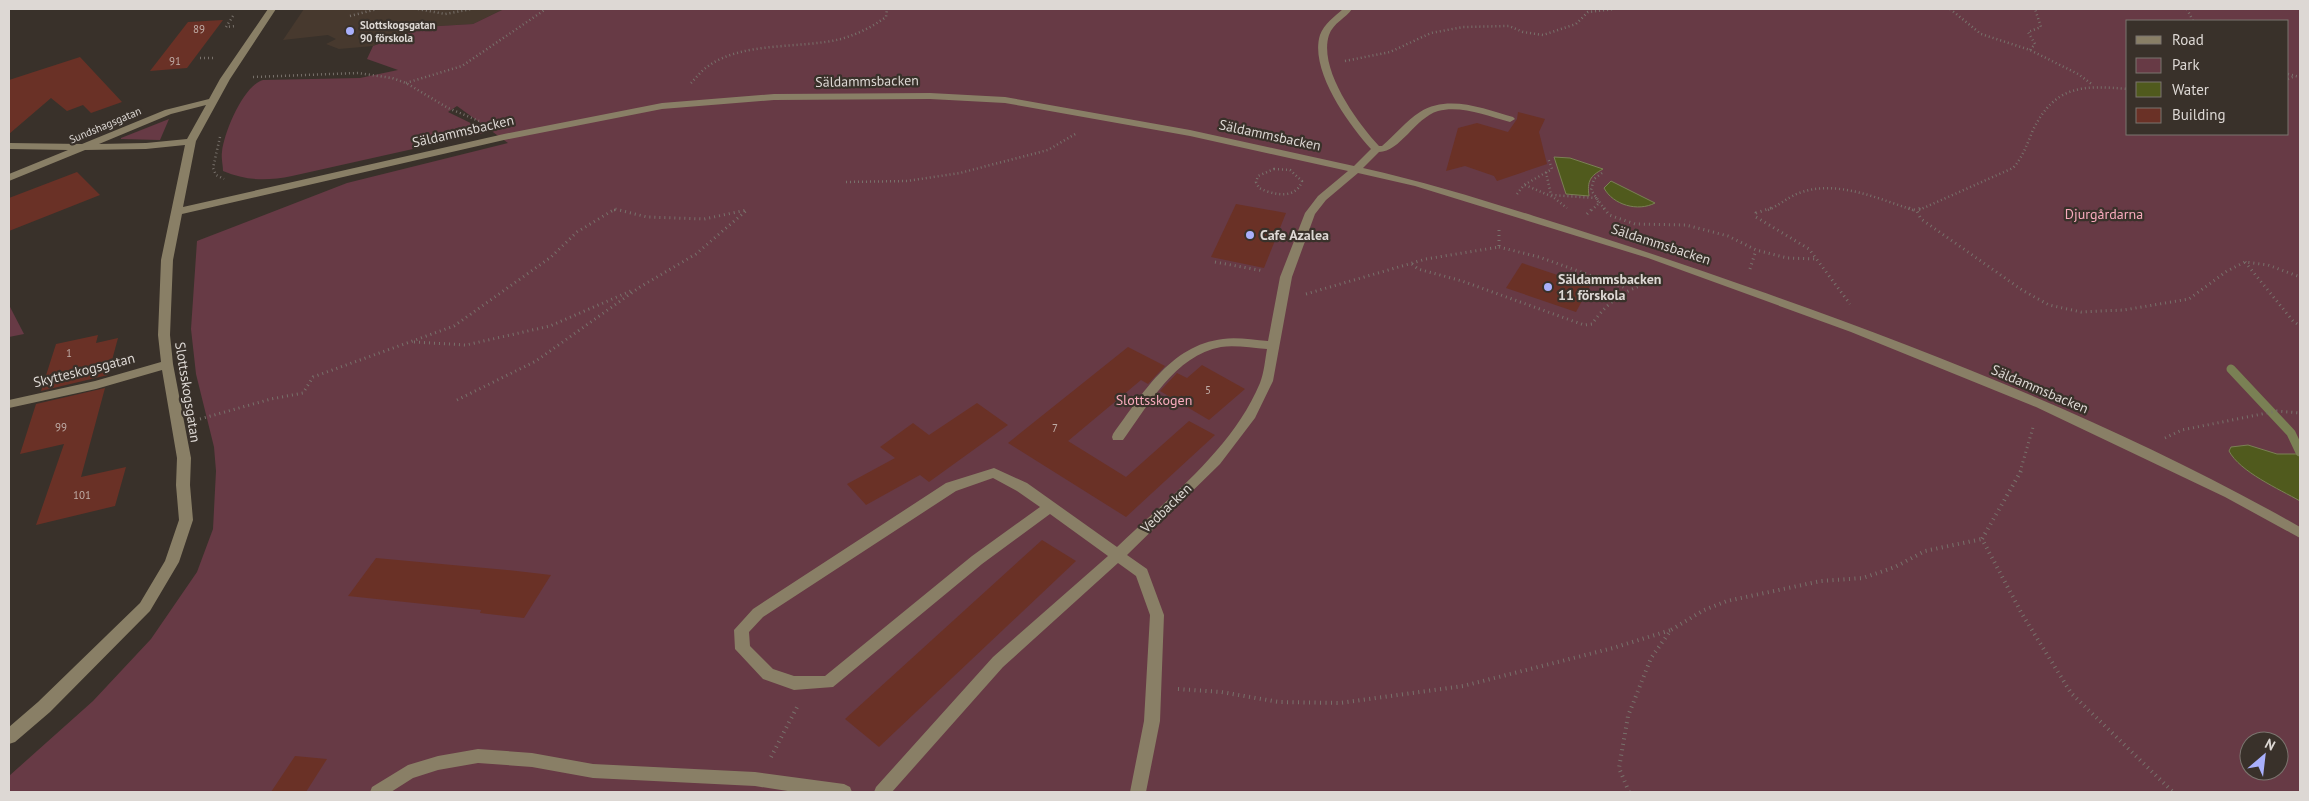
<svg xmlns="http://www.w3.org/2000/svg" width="2309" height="801" viewBox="0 0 2309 801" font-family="'PT Sans',sans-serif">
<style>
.built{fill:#47392e}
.green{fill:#673a45;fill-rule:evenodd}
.water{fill:#505a1d;stroke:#7a8054}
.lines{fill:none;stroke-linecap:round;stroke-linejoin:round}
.stream{stroke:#7a8054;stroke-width:9}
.building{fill:#6a3126}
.path-far2{stroke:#78716b;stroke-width:2.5;stroke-dasharray:1 3;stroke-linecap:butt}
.path-far1{stroke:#78716b;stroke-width:3;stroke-dasharray:1 4;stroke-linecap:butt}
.path{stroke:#78716b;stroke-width:4;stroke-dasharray:1 4.5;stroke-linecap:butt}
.minor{fill:#897f66;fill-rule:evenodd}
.poi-dot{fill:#a9b0fc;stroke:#39312a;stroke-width:2}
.labels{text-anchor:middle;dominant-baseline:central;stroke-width:4.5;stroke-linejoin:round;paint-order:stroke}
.far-poi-label{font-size:11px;font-weight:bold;fill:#ddd8d4;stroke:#39312a;text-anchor:start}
.number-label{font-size:11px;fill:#c0aea8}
.far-street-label{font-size:11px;fill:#ddd8d4;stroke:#39312a}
.street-label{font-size:14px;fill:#ddd8d4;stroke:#39312a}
.park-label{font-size:14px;fill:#f8abbd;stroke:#39312a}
.poi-label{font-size:14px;font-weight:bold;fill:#ddd8d4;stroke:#39312a;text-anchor:start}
</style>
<rect width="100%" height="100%" fill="#39312a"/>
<path class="built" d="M 304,9 L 504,9 L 473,24 L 423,27 L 373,46 L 339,49 L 326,44 L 336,39 L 328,35 L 283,40 Z"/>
<g class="green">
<path d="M 504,9 L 2300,9 L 2300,792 L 9,792 L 9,776 L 93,701 L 151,639 L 197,572 L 213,529 L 216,471 L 214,447 L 196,374 L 191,329 L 197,241 L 347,183 L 508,143 L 457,106 L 448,112 L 489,132 L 292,176 C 267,181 247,181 223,171 C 223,165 221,158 222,152 C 224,132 244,85 263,80 L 360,78 L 398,70 L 367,59 L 373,46 L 423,27 L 473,24 ZM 2128,21 L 2288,21 L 2288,134 L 2128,134 ZM 2249,741 L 2279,741 L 2279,771 L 2249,771 Z"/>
<path d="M 169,119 L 160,140 L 121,139 L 121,138 Z"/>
<path d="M 9,305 L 24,334 L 9,337 Z"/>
</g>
<g class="water">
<path d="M 1554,157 L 1570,158 L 1603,169 C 1590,176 1587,181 1589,196 L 1566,194 Z"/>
<path d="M 1611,181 L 1655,203 C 1638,212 1613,205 1604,188 Z"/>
<path d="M 2248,445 L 2277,454 L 2300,454 L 2300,501 C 2279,489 2240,472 2229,451 L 2231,447 Z"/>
</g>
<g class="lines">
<path class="stream" d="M 2231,369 L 2291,433 L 2300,452"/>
</g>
<g class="building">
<path d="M 223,20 L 187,68 L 150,71 L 188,22 Z"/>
<path d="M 80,57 L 122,102 L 91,113 L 83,105 L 67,111 L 51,98 L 9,134 L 9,80 Z"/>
<path d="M 1518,112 L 1545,119 L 1539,132 L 1547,164 L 1497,181 L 1494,176 L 1465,166 L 1446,171 L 1458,128 L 1477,123 L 1508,132 L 1517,119 Z"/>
<path d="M 77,172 L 100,195 L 9,231 L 9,198 Z"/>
<path d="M 1236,204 L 1286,213 L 1264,268 L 1211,257 Z"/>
<path d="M 1522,263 L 1590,286 L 1576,312 L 1506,288 Z"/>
<path d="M 98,335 L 96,343 L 118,338 L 108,375 L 41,391 L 56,344 Z"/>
<path d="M 1128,347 L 1165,366 L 1148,384 L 1141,380 L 1068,441 L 1126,477 L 1189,421 L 1215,435 L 1126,517 L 1008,443 Z"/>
<path d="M 1202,365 L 1245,389 L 1209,420 L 1160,391 L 1177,373 L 1187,378 Z"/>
<path d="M 105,388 L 81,477 L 126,467 L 115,506 L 36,525 L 64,444 L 20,454 L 36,404 Z"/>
<path d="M 977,403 L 1008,425 L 929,482 L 920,475 L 866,505 L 847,484 L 895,458 L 880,447 L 913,423 L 929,435 Z"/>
<path d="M 1042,540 L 1076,561 L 879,747 L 845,719 Z"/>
<path d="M 376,558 L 507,570 L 551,575 L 524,618 L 480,613 L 481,610 L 348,596 Z"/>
<path d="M 295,756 L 327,759 L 306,792 L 271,792 Z"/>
</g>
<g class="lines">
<g class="path-far2">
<path d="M 418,9 L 445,14 L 472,9"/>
<path d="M 1950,9 L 1981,34 L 2030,50 L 2078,74 L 2093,85"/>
<path d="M 2187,9 L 2193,21"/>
<path d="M 233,16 L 226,27 L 236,26"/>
<path d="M 350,16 L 377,9"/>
<path d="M 2030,50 L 2035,44 L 2028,32 L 2041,27 L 2035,9"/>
<path d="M 200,58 L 214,58"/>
<path d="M 1345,61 L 1390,52 L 1431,33 L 1463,27 L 1509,26 L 1523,32 L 1543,35 L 1576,24 L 1588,12 L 1615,9"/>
<path d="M 2288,74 L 2300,77"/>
<path d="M 253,77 L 358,73 L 392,78 L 406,83 L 448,108 L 479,121"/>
<path d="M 2288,79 L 2295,76"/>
<path d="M 406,83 L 462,66 L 546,9"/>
<path d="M 691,83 C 696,78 701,71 707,67 C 741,41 801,49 841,39 C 858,34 872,27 886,17 L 887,9"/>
<path d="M 220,137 L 213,168 L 216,175 L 224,179"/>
<path d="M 1274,169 L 1290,170 L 1302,181 C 1296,200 1273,195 1259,188 L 1256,182 L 1258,176 Z"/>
<path d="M 1546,172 L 1551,195 L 1596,198 L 1599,203 L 1592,210"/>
<path d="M 1602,173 L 1594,179 L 1591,190 L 1605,210"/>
<path d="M 846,182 L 907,181 L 960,173 L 1048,150 L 1077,133"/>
<path d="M 1525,185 L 1553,197 L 1567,208"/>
<path d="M 1517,194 L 1524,185 L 1552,169 L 1548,158"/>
<path d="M 614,210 L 618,210"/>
<path d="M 1768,210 C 1780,205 1789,196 1802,192 C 1838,180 1879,199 1913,210"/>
<path d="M 1919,210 L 2013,168 C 2023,157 2027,144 2033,130 C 2055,85 2083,85 2128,89"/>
</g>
<g class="path-far1">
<path d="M 1604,208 L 1609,215 L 1635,224 L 1686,225 L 1728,236 L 1756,250 L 1787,258 L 1817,259"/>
<path d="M 1771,208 L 1756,213 L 1756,217 L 1809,249 L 1850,304"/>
<path d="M 1909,208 L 1917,211"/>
<path d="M 1920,208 L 1917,211 L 1921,219 L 2022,290 L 2049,305 L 2081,312 L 2124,310 L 2189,299 L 2227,271 L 2245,262 L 2268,265 L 2300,277"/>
<path d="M 1587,214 L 1593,208"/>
<path d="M 1499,247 L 1539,257 L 1626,288"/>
<path d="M 1215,262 L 1264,271"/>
<path d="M 2245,262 L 2293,321 L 2300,326"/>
<path d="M 1412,264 L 1418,269 L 1462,281 L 1584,325 L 1592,324 C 1609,300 1626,289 1655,281"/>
<path d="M 1750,269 L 1756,250"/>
<path d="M 1306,294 L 1426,259 L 1499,247 L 1499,229"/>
<path d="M 414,342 L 466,345 L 550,326 L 633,290"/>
<path d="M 457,400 L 536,361 L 640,287 L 696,254 L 747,210"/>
<path d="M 200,419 L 271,399 L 303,393 L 313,377 L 454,326 L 551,257 L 577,232 L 615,209 L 647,217 L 704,219 L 747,210"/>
<path d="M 2165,438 L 2182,430 L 2277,411 L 2300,413"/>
<path d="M 2020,472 L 2034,424"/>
</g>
<g class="path">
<path d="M 2021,471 L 1982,539 L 2022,614 L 2071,693 L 2173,792"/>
<path d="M 1178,689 L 1221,692 L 1279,702 L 1340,703 L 1463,686 L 1613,648 L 1671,630"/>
<path d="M 771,757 L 797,707"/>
<path d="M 1629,792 L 1619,768 L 1628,716 L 1651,658 L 1671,630 L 1704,610 L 1727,601 L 1821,581 L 1863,578 L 1895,567 L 1925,551 L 1982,539"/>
</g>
<g class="minor">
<path d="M 268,9 L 276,9 L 230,79 L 196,141 L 183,207 L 504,134 L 662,103 L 774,94 L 930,93 L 1005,97 L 1190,130 L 1354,166 L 1371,149 C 1349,125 1309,70 1320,35 C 1324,24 1335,16 1343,9 L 1352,9 C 1346,18 1333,23 1329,35 C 1318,69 1357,122 1379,146 L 1382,146 C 1395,135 1406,121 1420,112 C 1448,94 1485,109 1513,117 L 1515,119 L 1510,122 C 1487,116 1461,105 1438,111 C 1415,118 1400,152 1379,152 L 1363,168 C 1421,181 1477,198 1534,216 C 1608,239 1681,263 1754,289 C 1941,355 2128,429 2300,527 L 2300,538 L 2225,497 L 2036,407 L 1851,332 L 1648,258 L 1415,186 L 1358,173 L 1326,200 L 1315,214 L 1292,277 L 1273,381 L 1255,418 L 1220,464 L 1127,555 L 1147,569 L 1164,615 L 1160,721 L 1146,792 L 1130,792 L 1144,721 L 1150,615 L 1136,576 L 1118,563 L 1003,667 L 892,792 L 874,792 L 876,787 L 993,657 L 1108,556 L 1050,514 L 982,564 L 833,687 L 794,690 L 763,679 L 735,649 L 734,630 L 753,609 L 946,483 L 994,468 L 1027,483 L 1117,547 C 1168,498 1232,450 1260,383 C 1264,373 1265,360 1267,349 C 1252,348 1235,345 1221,347 C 1175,355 1148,406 1123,440 L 1113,440 L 1112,437 L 1113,434 C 1142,395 1170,345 1223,339 C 1237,337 1253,340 1268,341 L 1280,277 L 1305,213 L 1318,196 L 1348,171 L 1190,136 L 1005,103 L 930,99 L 774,100 L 662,109 L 504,140 L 182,214 L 173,260 L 170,335 L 173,364 L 191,458 L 190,485 L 193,520 L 179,562 L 150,611 L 50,712 L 15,742 L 9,744 L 9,727 L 38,702 L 140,603 L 165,561 L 179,520 L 176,485 L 177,458 L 162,370 L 96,389 L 9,408 L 9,400 L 95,381 L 161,362 L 158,335 L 161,260 L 185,145 L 146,149 L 85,150 L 9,181 L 9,174 L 68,150 L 9,149 L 9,143 L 82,144 L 165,110 L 209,99 L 220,79 ZM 206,105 L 187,139 L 146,143 L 99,144 L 171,114 ZM 993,478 L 1017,491 L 1040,507 L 972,556 L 825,676 L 794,676 L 773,669 L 750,646 L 749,632 L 763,617 L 956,491 Z"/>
<path d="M 478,749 L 532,753 L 593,764 L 755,772 L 844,784 L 850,787 L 852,792 L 794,792 L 755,786 L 593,778 L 532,767 L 478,763 L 438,770 L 413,778 L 391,792 L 370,792 L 372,787 L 408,765 L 438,756 Z"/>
</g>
</g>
<g class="poi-dot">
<circle cx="350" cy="31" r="5"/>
<circle cx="1250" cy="235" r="5"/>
<circle cx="1548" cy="287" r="5"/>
</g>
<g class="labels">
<g class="far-poi-label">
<text x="360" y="25">Slottskogsgatan<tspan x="360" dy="13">90 förskola</tspan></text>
</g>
<g class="number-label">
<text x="199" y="29">89</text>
<text x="175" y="61">91</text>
<text x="69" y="353">1</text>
<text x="1208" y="390">5</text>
<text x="61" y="427">99</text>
<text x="1055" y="428">7</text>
<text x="82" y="495">101</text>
</g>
<g class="far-street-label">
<text transform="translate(105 125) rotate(-23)">Sundshagsgatan</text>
</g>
<g class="street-label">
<text transform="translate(867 81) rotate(-1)">Säldammsbacken</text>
<text transform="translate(463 131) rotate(-13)">Säldammsbacken</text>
<text transform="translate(1270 135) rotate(12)">Säldammsbacken</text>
<text transform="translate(1661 244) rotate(18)">Säldammsbacken</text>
<text transform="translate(84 370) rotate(-14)">Skytteskogsgatan</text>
<text transform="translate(2040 389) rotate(23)">Säldammsbacken</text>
<text transform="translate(188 392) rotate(81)">Slottsskogsgatan</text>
<text transform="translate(1166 508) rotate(-44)">Vedbacken</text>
</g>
<g class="park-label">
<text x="2104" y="214">Djurgårdarna</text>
<text x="1154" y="400">Slottsskogen</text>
</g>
<g class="poi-label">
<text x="1260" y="235">Cafe Azalea</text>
<text x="1558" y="279">Säldammsbacken<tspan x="1558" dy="16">11 förskola</tspan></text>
</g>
</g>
<rect width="2309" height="801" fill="none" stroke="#ddd8d4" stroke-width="20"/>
<rect x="2126" y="20" width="162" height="115" fill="#39312a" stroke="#7b746e"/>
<rect x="2136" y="36" width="25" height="8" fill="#897f66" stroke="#7b746e"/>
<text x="2172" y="45" font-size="15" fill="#ddd8d4">Road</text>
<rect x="2136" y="58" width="25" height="15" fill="#673a45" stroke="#7b746e"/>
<text x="2172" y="70" font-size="15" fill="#ddd8d4">Park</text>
<rect x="2136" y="82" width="25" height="15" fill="#505a1d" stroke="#7b746e"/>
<text x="2172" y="95" font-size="15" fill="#ddd8d4">Water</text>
<rect x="2136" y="108" width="25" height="15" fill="#6a3126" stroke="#7b746e"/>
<text x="2172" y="120" font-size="15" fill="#ddd8d4">Building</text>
<g transform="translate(2264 756) rotate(28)"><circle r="24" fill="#39312a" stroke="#7b746e"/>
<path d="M0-4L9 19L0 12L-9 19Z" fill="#a9b0fc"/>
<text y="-8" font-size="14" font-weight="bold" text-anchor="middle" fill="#ddd8d4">N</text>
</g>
</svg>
